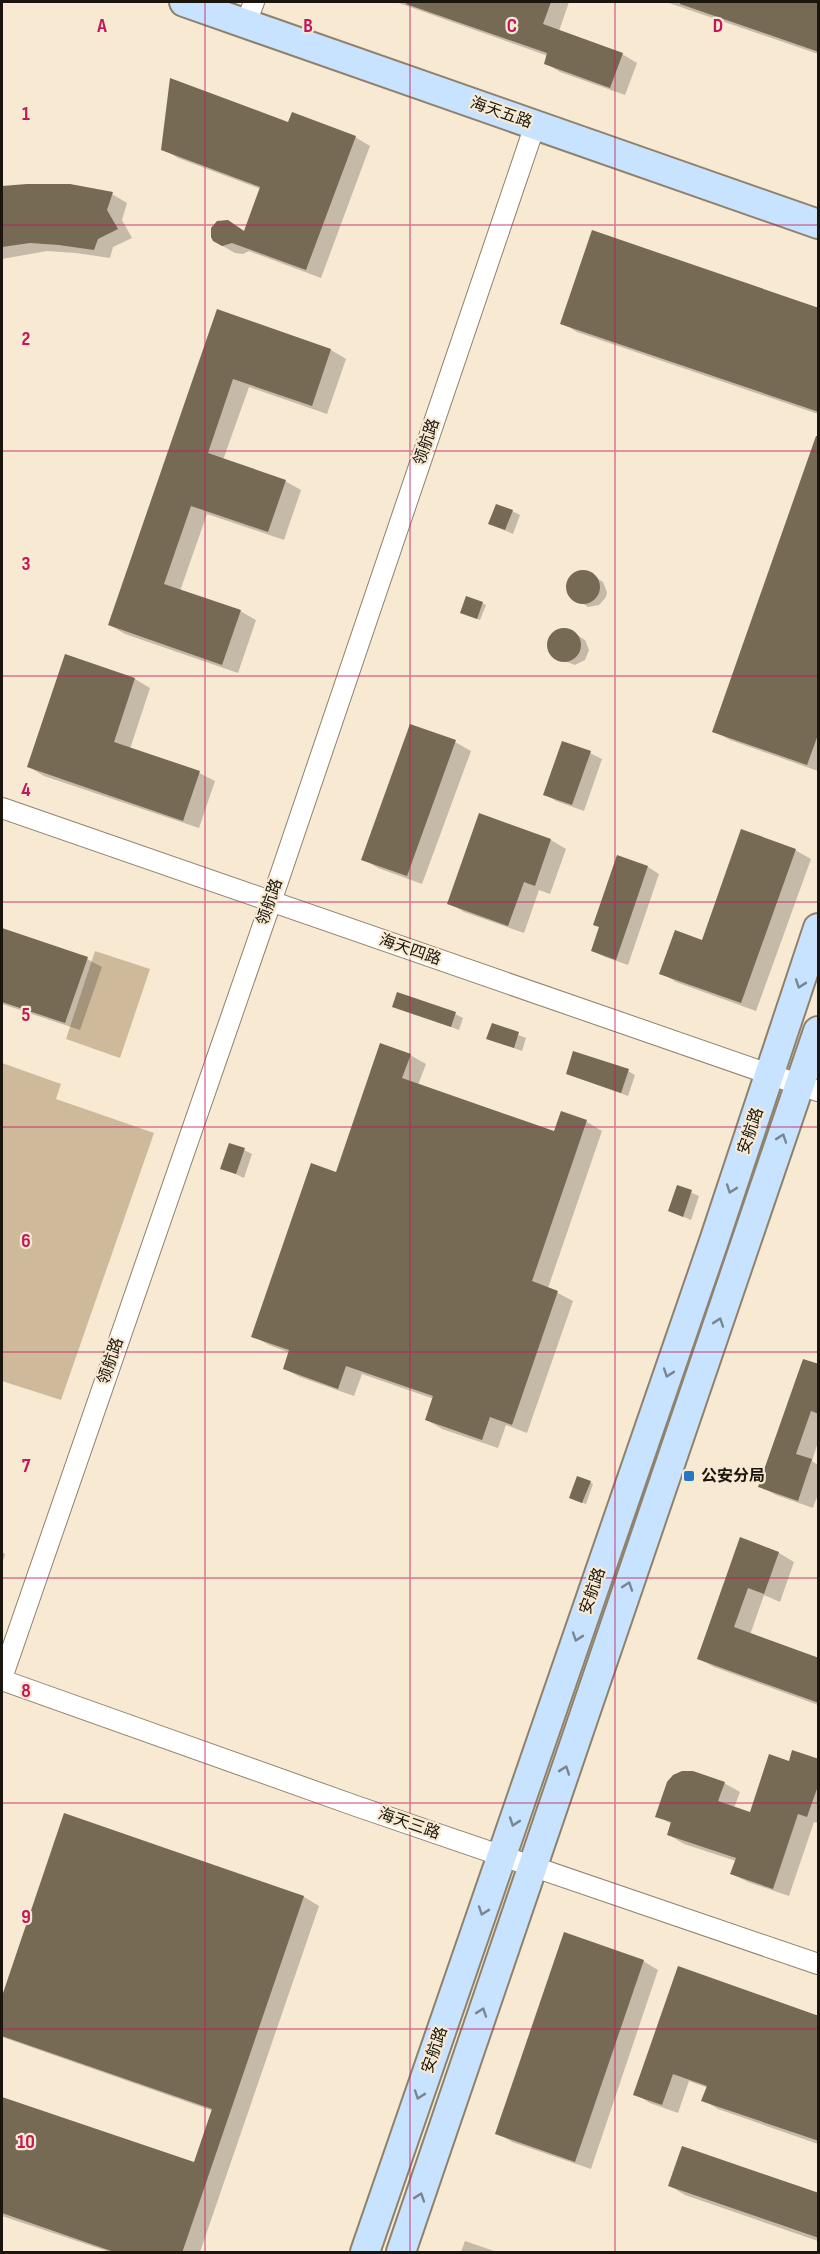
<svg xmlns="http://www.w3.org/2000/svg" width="820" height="2254" viewBox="0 0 820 2254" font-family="'Sofia Sans Condensed','Noto Sans SC',sans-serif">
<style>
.green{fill:#ceba9a}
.shadow{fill:#0003}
.building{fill:#766a55}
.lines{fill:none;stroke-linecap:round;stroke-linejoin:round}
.street-casing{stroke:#8f826d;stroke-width:22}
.secondary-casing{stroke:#8f826d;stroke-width:32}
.street{stroke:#fff;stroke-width:20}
.secondary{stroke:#c7e3ff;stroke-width:28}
.oneway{stroke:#798692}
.grid{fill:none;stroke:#c2185b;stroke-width:1.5;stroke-opacity:0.55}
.poi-dot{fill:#2576c5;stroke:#f7e9d2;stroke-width:2}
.labels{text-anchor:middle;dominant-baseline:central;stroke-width:4.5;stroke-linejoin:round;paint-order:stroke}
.street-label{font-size:16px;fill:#1a150d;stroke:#f7e9d2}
.poi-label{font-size:16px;font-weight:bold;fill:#1a150d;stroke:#f7e9d2;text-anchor:start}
.grid-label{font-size:20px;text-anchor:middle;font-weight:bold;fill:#c2185b;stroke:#f7e9d2;stroke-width:4.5;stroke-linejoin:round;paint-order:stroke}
</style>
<rect width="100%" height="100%" fill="#f7e9d2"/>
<g class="green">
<path d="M 95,951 L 150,969 L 120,1058 L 66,1039 Z"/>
<path d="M 2,1063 L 61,1084 L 56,1099 L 154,1133 L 61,1400 L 2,1381 Z"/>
</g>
<g class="shadow">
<path d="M 396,2 L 569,2 L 559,31 L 622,54 L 637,63 L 625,95 L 560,72 L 545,63 L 548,56 Z"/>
<path d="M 666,2 L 818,2 L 818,54 Z"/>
<path d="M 289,124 L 355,137 L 370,146 L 321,278 L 249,251 L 243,254 L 235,253 L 219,244 L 245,232 L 261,189 L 178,158 L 163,149 Z"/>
<path d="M 27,185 L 112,194 L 127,203 L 122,220 L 132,238 L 113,247 L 110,258 L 76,253 L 47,251 L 2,259 L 2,188 Z"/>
<path d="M 818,310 L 818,414 L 577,332 L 562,323 Z"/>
<path d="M 218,311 L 331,350 L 346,359 L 327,414 L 249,387 L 223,460 L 285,481 L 301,490 L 284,540 L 207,514 L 180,591 L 240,611 L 256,620 L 238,673 L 125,634 L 110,625 Z"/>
<path d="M 818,434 L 818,771 L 730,740 L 714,731 Z"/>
<path d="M 512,511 L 520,515 L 513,534 L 490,524 Z"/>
<path d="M 586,571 L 603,582 L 607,592 L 606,597 L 599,605 L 588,607 L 569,594 L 567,583 L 573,574 Z"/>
<path d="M 482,603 L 486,605 L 480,620 L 465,614 Z"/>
<path d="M 559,630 L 572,632 L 585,640 L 589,650 L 585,660 L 575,665 L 556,658 L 549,647 L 551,637 Z"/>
<path d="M 66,656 L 135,679 L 150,688 L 130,749 L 199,773 L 215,781 L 199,828 L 44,776 L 29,767 Z"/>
<path d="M 455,742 L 471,751 L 422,884 L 378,868 L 363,859 Z"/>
<path d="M 563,743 L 590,753 L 602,759 L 584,811 L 556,801 L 545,794 Z"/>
<path d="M 480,815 L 551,840 L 566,849 L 550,894 L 539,890 L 524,933 L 464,912 L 449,903 Z"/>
<path d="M 795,850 L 811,859 L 756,1011 L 676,982 L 661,973 L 702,942 Z"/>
<path d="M 618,857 L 648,867 L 659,874 L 628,965 L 605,957 L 593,951 Z"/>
<path d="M 2,929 L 87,959 L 102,967 L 80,1030 L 2,1004 Z"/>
<path d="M 394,1006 L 455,1014 L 463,1018 L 459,1030 Z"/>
<path d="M 492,1025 L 526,1038 L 522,1051 L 488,1039 Z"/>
<path d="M 410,1055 L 426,1064 L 418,1085 L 555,1133 L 562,1113 L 587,1122 L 602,1131 L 548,1288 L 573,1301 L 527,1433 L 506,1425 L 498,1448 L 442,1429 L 427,1420 L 434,1399 L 362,1374 L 354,1396 L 300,1377 L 285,1369 L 290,1353 L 269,1345 L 253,1336 L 337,1174 Z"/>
<path d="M 628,1071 L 635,1075 L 628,1096 L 567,1074 Z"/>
<path d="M 244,1150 L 252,1154 L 244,1178 L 222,1168 Z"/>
<path d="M 678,1187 L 699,1196 L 691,1220 L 670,1211 Z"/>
<path d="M 818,1366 L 818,1442 L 812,1461 L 818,1465 L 818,1494 L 813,1508 L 776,1495 L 760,1486 Z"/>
<path d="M 590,1482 L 593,1484 L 586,1504 L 574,1500 Z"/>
<path d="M 741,1539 L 779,1553 L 794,1562 L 780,1602 L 764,1595 L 750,1635 L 818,1660 L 818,1705 L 714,1667 L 698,1658 Z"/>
<path d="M 2,1552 L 5,1554 L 2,1564 Z"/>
<path d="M 818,1761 L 818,1823 L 814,1822 L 789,1896 L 748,1882 L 732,1874 L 736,1861 L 684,1844 L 669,1835 L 672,1824 L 657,1816 L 724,1783 L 740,1792 L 734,1808 L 751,1814 L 789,1763 Z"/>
<path d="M 65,1815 L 304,1897 L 319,1906 L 200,2252 L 110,2252 L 2,2216 L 2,2099 L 195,2164 L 213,2111 L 2,2037 L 2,2001 Z"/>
<path d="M 643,1961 L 658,1970 L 591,2169 L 512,2142 L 497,2133 Z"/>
<path d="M 679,1968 L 818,2018 L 818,2144 L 718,2109 L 703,2100 L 708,2088 L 689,2081 L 678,2113 L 650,2103 L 635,2094 Z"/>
<path d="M 670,2186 L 818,2195 L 818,2241 L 685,2195 Z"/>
<path d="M 465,2241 L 497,2252 L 461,2252 Z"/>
</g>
<g class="building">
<path d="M 407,2 L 551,2 L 543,24 L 623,53 L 610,88 L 544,64 L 547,53 L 406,4 Z"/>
<path d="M 680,2 L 819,2 L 819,52 L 680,4 Z"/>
<path d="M 170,78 L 288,122 L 292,112 L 356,136 L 306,270 L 232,243 L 222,246 L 213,241 L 211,237 L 211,228 L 217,221 L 228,220 L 244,231 L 260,187 L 161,150 Z"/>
<path d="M 27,184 L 70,184 L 113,192 L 107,210 L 118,229 L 98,239 L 94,250 L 59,245 L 30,243 L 2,247 L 2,186 Z"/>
<path d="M 592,230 L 819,308 L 819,412 L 560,324 Z"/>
<path d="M 217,309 L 331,349 L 312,406 L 233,379 L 208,453 L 286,480 L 268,532 L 191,506 L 164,584 L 241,610 L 222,665 L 108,625 Z"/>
<path d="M 816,436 L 819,436 L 819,732 L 807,765 L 712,732 Z"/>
<path d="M 496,504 L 513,510 L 505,530 L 488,524 Z"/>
<circle cx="583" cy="587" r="17"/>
<path d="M 466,596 L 483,602 L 477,619 L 460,613 Z"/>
<circle cx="564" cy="645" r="17"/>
<path d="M 65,654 L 135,678 L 114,742 L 200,771 L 183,821 L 27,767 Z"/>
<path d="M 410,724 L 456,740 L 407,876 L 361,860 Z"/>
<path d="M 562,741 L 591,751 L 572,805 L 543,795 Z"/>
<path d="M 479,813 L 551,839 L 535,886 L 524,882 L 508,926 L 447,904 Z"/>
<path d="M 741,829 L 796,849 L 741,1003 L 659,974 L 675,930 L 702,940 Z"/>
<path d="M 617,855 L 648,866 L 616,960 L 591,951 L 599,927 L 593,925 Z"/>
<path d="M 2,928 L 88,957 L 65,1023 L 2,1002 Z"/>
<path d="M 397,992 L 456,1012 L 451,1027 L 392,1007 Z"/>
<path d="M 492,1023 L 519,1032 L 514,1048 L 486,1039 Z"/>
<path d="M 380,1043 L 411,1054 L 402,1078 L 554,1131 L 561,1111 L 587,1120 L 532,1281 L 558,1291 L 512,1425 L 490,1417 L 482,1440 L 425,1420 L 433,1396 L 346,1366 L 338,1389 L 283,1369 L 289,1350 L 251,1337 L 311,1163 L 336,1172 Z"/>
<path d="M 573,1051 L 629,1069 L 621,1093 L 566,1074 Z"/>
<path d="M 229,1143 L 245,1148 L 236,1174 L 220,1169 Z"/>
<path d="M 677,1185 L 692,1190 L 683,1217 L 668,1211 Z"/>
<path d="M 803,1359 L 819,1364 L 819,1414 L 811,1411 L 796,1454 L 812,1459 L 798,1501 L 758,1487 Z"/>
<path d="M 577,1476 L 591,1481 L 582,1503 L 569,1498 Z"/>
<path d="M 740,1537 L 779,1552 L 764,1594 L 748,1588 L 734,1627 L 819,1658 L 819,1703 L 697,1659 Z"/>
<path d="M 792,1750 L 819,1759 L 819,1783 L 807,1817 L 798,1814 L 773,1889 L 730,1874 L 736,1858 L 667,1835 L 671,1822 L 655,1817 L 667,1782 L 673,1775 L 682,1771 L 693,1771 L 725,1782 L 718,1801 L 750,1812 L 769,1754 L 789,1761 Z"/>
<path d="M 64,1813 L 304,1896 L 182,2253 L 117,2253 L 2,2213 L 2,2097 L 194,2162 L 212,2109 L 2,2036 L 2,1996 Z"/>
<path d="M 564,1932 L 644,1960 L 575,2162 L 495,2134 Z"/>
<path d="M 678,1966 L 819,2016 L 819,2141 L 701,2101 L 707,2086 L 673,2074 L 662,2105 L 633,2095 Z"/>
<path d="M 682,2146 L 819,2193 L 819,2238 L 668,2186 Z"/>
</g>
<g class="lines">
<g class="street-casing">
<g id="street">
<path d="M 246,23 L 254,2"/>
<path d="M 2,808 L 818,1091"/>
<path d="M 2,1678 L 271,902 L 535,125"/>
<path d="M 2,1680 L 356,1806 L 818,1964"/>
</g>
</g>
<g class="secondary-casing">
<g id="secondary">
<path d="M 184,2 L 818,224"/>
<path d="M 365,2252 L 714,1241 L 818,928"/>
<path d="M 401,2252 L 818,1031"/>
</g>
</g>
<use href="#street" class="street"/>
<use href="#secondary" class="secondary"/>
</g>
<defs><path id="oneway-chevron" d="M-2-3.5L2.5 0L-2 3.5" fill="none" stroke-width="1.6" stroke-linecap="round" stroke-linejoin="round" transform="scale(1.5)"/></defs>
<g class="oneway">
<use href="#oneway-chevron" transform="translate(800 984) rotate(109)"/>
<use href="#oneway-chevron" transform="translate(782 1138) rotate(-71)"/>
<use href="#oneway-chevron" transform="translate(731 1189) rotate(109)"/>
<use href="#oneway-chevron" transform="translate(719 1322) rotate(-71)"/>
<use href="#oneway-chevron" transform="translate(668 1373) rotate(109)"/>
<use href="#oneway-chevron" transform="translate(628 1586) rotate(-71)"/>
<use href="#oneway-chevron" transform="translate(577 1637) rotate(109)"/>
<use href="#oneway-chevron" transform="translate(565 1770) rotate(-71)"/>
<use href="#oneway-chevron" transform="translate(514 1822) rotate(109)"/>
<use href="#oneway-chevron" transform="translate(483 1911) rotate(109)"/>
<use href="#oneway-chevron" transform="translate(482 2012) rotate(-71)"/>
<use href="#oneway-chevron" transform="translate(419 2095) rotate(109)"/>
<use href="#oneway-chevron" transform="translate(420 2197) rotate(-71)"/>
</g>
<path class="grid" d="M 205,2 L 205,2252M 410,2 L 410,2252M 615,2 L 615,2252M 2,225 L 818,225M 2,451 L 818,451M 2,676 L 818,676M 2,902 L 818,902M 2,1127 L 818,1127M 2,1352 L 818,1352M 2,1578 L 818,1578M 2,1803 L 818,1803M 2,2029 L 818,2029"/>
<rect class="poi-dot" x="683" y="1470" width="12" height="12" rx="3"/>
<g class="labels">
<g class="street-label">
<text transform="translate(501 113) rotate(19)">海天五路</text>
<text transform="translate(427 442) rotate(-71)">领航路</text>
<text transform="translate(270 902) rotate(-71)">领航路</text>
<text transform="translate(410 950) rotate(19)">海天四路</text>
<text transform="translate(751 1131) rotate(-71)">安航路</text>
<text transform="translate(111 1361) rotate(-71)">领航路</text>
<text transform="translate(593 1591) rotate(-71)">安航路</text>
<text transform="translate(409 1824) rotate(19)">海天三路</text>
<text transform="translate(435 2050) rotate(-71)">安航路</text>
</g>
<g class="poi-label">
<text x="701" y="1476">公安分局</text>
</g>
</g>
<g class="grid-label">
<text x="102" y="32">A</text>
<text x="308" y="32">B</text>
<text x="512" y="32">C</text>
<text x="718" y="32">D</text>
<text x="26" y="120">1</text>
<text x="26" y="345">2</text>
<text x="26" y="570">3</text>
<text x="26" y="796">4</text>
<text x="26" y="1021">5</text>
<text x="26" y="1247">6</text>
<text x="26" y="1472">7</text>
<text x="26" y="1697">8</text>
<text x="26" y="1923">9</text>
<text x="26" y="2148">10</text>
</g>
<rect width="820" height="2254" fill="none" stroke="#1a150d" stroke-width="6"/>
</svg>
